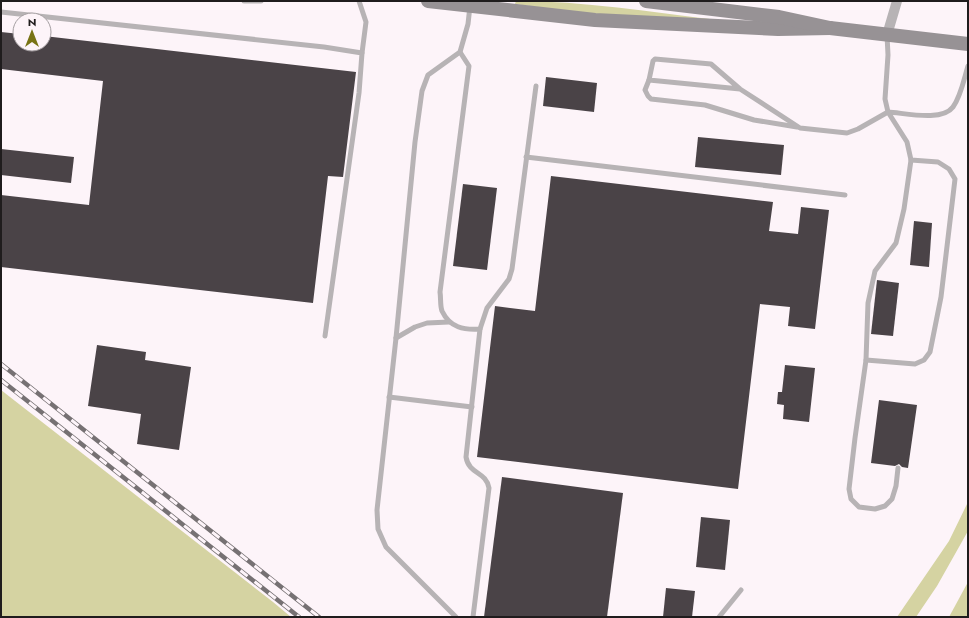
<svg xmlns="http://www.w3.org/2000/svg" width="969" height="618" viewBox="0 0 969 618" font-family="Jost,sans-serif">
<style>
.green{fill:#d5d3a2}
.building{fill:#4a4347}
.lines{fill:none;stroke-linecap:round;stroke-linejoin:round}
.lane{stroke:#b7b3b5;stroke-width:5}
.street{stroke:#b7b3b5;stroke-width:10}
.secondary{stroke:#979295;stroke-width:14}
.rail-casing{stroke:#767173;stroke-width:4.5}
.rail{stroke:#fdf4f9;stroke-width:3;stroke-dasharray:9;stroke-linecap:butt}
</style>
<rect width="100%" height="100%" fill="#fdf4f9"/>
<g class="green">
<path d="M 516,1 C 584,1 651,12 718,20 L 580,13 L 515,4 Z"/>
<path d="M 1,390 L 273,602 L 291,617 L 1,617 Z"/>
<path d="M 968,502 L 968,531 L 937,586 L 916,617 L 897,617 L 949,541 Z"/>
<path d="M 968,582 L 968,617 L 949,617 Z"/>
</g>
<g class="building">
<path d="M 1,32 L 20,34 L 20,44 L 44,44 L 44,36 L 356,72 L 343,177 L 328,176 L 313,303 L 1,267 L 1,195 L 89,205 L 103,81 L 1,69 Z"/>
<path d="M 546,77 L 597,83 L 594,112 L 543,106 Z"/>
<path d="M 698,137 L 784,145 L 781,175 L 695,167 Z"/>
<path d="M 1,149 L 74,157 L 71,183 L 1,175 Z"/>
<path d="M 551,176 L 773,202 L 769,231 L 798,234 L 801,207 L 829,210 L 815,329 L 788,326 L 790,307 L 760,304 L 738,489 L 477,457 L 495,306 L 535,311 Z"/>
<path d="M 463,184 L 497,188 L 487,270 L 453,266 Z"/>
<path d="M 914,221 L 932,223 L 929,267 L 910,265 Z"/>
<path d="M 877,280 L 899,283 L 893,336 L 871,334 Z"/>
<path d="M 97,345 L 146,352 L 145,360 L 191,367 L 179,450 L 137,444 L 141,414 L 88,406 Z"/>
<path d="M 785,365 L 815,368 L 809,422 L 783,419 L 784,405 L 777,404 L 778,392 L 782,392 Z"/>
<path d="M 879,400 L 917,405 L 908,468 L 902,467 L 899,464 L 895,466 L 871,463 Z"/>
<path d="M 502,477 L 623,493 L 607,617 L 484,617 Z"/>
<path d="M 701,517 L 730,520 L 725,570 L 696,567 Z"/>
<path d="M 666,588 L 695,591 L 692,617 L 663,617 Z"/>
</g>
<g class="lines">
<g class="lane">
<path d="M 244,1 L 261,1"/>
<path d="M 359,1 L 366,22 L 362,53"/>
<path d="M 1,12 L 324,47 L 362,53 L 359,93 L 325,336"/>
<path d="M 887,35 L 888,55 L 885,99 L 888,112 C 905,113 942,122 953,107 C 961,96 964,79 968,66"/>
<path d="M 460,52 L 469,66 L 440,292 C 441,298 440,306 442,311 C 450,328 464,330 480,329 L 487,308 L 509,279 L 512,269 L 536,86"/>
<path d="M 649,80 L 645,90 L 648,96 L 651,99 L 705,105 L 754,120 L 797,127"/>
<path d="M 740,89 L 649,80 L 653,61 L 655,59 L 711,64 L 740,89 L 800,128 L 847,133 L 858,129 L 888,112 L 907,142 L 911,160 L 938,162 L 949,169 L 955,179 L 941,297 L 930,352 L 924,360 L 915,364 L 866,360"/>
<path d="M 526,157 L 845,195"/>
<path d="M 396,338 L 415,327 L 427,323 L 449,322"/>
<path d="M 389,397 L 472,407"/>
<path d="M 898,468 L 896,486 L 892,499 L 885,506 L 875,509 L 859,507 L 851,499 L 849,489 L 855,438 L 866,360 L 868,303 L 875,271 L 896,243 L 904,209 L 911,160"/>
<path d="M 456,617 L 386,547 L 378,529 L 377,510 L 396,338 L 415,142 L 422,91 L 428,75 L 460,52 L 468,24 L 470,6"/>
<path d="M 473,617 L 489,488 C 486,471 469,475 466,457 L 480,329"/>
<path d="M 719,617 L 741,590"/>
</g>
<path class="street" d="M 887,35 L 897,1"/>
<g class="secondary">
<path d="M 428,1 L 595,20 L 778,29 L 830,28"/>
<path d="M 646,1 L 779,17 L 830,28 L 968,44"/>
</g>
<g class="rail-casing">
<g id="rail">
<path d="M 1,364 L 319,617"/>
<path d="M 1,380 L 299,617"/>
</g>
</g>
<use href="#rail" class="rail"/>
</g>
<rect width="969" height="618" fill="none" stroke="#1f1c1d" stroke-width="4"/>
<g transform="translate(32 32)"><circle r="19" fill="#fdf4f9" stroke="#a49ea1"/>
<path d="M0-3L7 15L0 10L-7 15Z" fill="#787315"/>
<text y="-6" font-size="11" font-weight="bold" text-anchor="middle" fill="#1f1c1d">N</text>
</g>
</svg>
